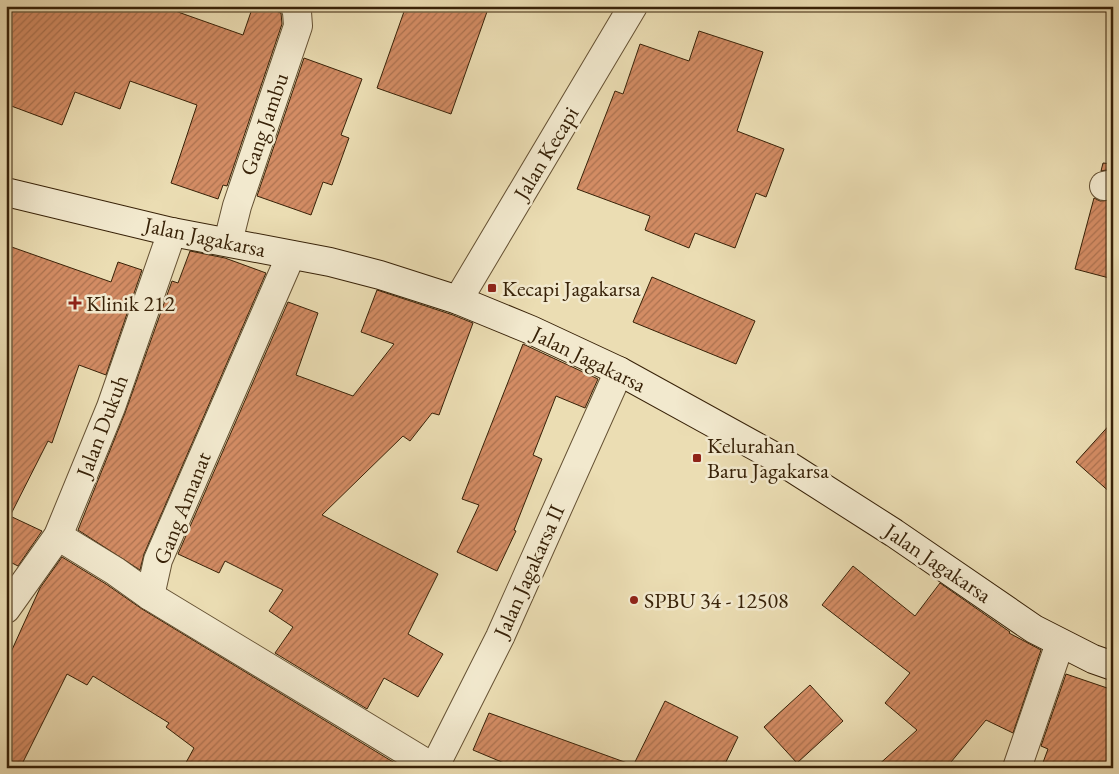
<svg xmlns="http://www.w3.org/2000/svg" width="1119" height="774" viewBox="0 0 1119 774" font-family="'EB Garamond',serif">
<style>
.building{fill:url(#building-hatch);stroke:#382208}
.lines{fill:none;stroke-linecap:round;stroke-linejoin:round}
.minor-casing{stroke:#655133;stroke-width:30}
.tertiary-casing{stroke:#655133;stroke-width:30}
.secondary-casing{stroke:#382208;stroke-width:30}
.minor{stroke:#f2e9ce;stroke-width:28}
.tertiary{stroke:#f2e9ce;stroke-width:28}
.secondary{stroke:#f2e9ce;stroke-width:28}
.poi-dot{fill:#8f2418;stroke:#f2e9ce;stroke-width:2}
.labels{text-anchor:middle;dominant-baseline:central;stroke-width:5;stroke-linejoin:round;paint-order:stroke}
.street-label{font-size:22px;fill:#382208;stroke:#f2e9ce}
.poi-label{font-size:22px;fill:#382208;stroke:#f2e9ce;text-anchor:start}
</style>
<defs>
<pattern id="building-hatch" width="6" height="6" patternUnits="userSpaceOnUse" patternTransform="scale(1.25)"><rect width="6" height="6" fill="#d38c64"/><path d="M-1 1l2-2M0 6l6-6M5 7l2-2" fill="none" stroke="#ac7250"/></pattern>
</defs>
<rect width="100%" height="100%" fill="#ebddb3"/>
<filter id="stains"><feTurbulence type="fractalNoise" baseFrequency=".004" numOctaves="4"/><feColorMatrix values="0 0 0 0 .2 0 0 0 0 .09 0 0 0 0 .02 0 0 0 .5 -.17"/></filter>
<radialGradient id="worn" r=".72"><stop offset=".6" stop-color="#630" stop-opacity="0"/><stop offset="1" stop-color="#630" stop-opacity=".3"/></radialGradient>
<g class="building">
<path d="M 6,6 L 161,6 L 243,35 L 253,6 L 263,6 L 281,13 L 282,24 L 227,186 L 223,185 L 218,199 L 171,183 L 197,105 L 130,81 L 120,109 L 75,92 L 62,125 L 6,104 Z"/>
<path d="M 406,6 L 489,6 L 451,114 L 377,88 Z"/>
<path d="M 699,31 L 763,52 L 737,131 L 784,149 L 766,197 L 756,193 L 735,248 L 695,233 L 689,248 L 645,230 L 650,216 L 577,189 L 615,91 L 623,94 L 640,44 L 689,61 Z"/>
<path d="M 304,58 L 362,79 L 341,135 L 349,138 L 332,185 L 323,182 L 311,215 L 257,196 Z"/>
<path d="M 1103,163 L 1113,164 L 1113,169 L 1101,171 Z"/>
<path d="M 1094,198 L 1100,201 L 1113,200 L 1113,279 L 1075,269 Z"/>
<path d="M 6,245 L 111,282 L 118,262 L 142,270 L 106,375 L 79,365 L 52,443 L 48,441 L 10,516 L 42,531 L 18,566 L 6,560 Z"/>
<path d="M 190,251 L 225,258 L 266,273 L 144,554 L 140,570 L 78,530 L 125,413 L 172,281 L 178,283 Z"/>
<path d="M 652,277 L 755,321 L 736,364 L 633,322 Z"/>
<path d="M 377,290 L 453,315 L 473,323 L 439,415 L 432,413 L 410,441 L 403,436 L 322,515 L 438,574 L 408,634 L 443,654 L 418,697 L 384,678 L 367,709 L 275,653 L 293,627 L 269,611 L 283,590 L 225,561 L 219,573 L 178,554 L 288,302 L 318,313 L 296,375 L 353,396 L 394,344 L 361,332 Z"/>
<path d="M 523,344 L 598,379 L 585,408 L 556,396 L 533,455 L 542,459 L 514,530 L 516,531 L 497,571 L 457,552 L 479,505 L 462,499 Z"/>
<path d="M 1113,421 L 1113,495 L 1076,462 Z"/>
<path d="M 62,557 L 106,584 L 142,609 L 403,768 L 183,768 L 194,748 L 166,727 L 169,723 L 93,676 L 87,685 L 67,674 L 20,768 L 6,768 L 6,663 L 40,588 Z"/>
<path d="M 853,566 L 915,616 L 940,583 L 1010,632 L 1009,633 L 1041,650 L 1013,733 L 986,720 L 946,768 L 875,768 L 917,730 L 885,703 L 910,673 L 822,605 Z"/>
<path d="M 1066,674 L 1113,690 L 1113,768 L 1041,768 L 1048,749 L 1041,746 Z"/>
<path d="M 810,685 L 843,721 L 797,763 L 764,727 Z"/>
<path d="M 665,701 L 738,737 L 723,768 L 632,768 Z"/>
<path d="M 489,713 L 630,764 L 630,768 L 516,768 L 473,750 Z"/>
</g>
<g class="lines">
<g class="minor-casing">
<g id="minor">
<path d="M 1104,186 L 1113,184"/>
<path d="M 228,242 L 237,206 L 298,26 L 297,12 L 295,6"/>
<path d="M 58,536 L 115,571 L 150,596 L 434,768"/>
<path d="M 150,596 L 158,560 L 291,255"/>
<path d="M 6,609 L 58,536 L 111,407 L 172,232"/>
<path d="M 1017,768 L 1060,643"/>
</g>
</g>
<g class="tertiary-casing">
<g id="tertiary">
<path d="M 458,300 L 633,6"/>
<path d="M 434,768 L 500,637 L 619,371"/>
</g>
</g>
<g class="secondary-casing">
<path id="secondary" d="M 6,192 L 172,232 L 330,262 L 380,275 L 458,300 L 531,330 L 619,371 L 775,457 L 894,533 L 1034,629 L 1093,659 L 1113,666"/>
</g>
<use href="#minor" class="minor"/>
<use href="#tertiary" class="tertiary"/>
<use href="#secondary" class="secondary"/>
</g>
<g class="poi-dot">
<rect x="487" y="283" width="10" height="10" rx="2.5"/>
<path d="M72.5 295.5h5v5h5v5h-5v5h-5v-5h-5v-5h5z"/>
<rect x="692" y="453" width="10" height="10" rx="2.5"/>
<circle cx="634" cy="600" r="5"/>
</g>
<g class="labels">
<g class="street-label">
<text transform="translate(264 124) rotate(-71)">Gang Jambu</text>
<text transform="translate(546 153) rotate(-59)">Jalan Kecapi</text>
<text transform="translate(205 237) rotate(12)">Jalan Jagakarsa</text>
<text transform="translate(589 359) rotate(26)">Jalan Jagakarsa</text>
<text transform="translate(102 426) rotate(-69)">Jalan Dukuh</text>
<text transform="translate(182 508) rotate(-68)">Gang Amanat</text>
<text transform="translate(938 563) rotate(34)">Jalan Jagakarsa</text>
<text transform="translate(529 571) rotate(-66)">Jalan Jagakarsa II</text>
</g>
<g class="poi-label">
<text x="502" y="288">Kecapi Jagakarsa</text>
<text x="86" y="303">Klinik 212</text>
<text x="707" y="445">Kelurahan<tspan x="707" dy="25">Baru Jagakarsa</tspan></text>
<text x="644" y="600">SPBU 34 - 12508</text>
</g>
</g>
<rect width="1119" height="774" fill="none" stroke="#ebddb3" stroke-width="25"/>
<rect x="8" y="8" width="1104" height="759" fill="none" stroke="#382208" stroke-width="2.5"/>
<rect x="12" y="12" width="1094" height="749" fill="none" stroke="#382208"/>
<rect width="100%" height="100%" filter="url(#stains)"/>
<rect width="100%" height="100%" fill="url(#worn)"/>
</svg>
